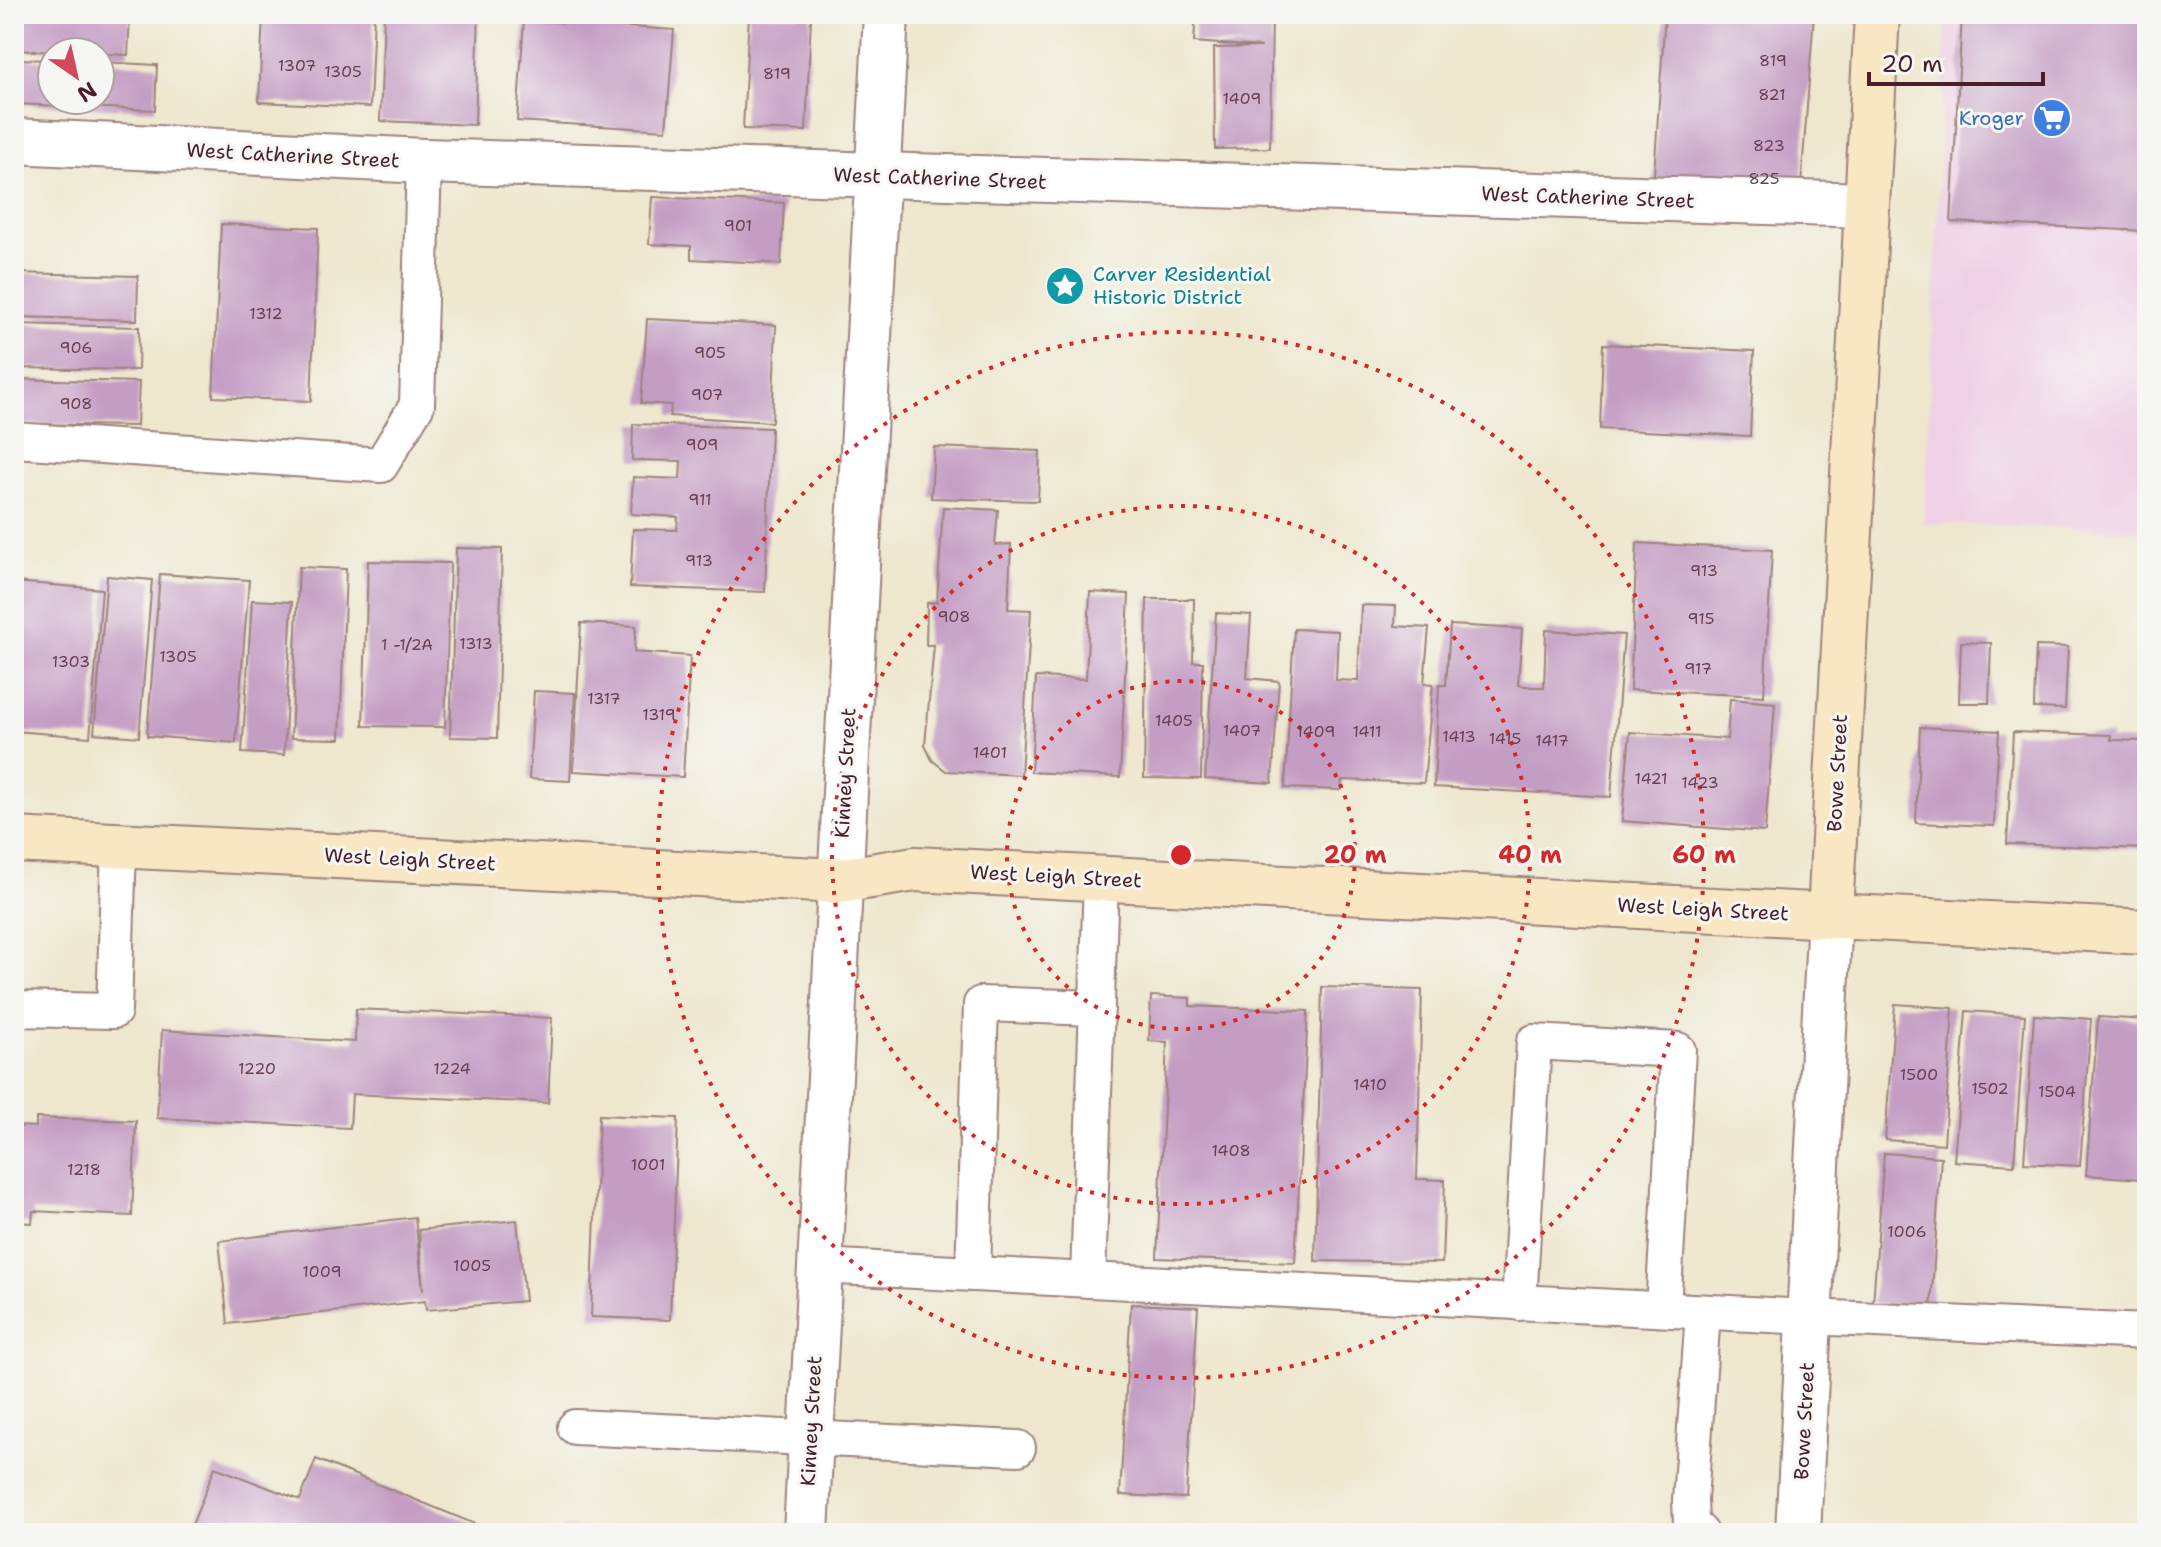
<svg xmlns="http://www.w3.org/2000/svg" width="2161" height="1547" viewBox="0 0 2161 1547" font-family="'Shantell Sans',sans-serif">
<style>
.built{fill:#efd0e6}
.building{fill:#c49dc4}
.lines{fill:none;stroke-linecap:round;stroke-linejoin:round}
.lane-casing{stroke:#9c837c;stroke-width:38}
.street-casing{stroke:#9c837c;stroke-width:48}
.secondary-casing{stroke:#9c837c;stroke-width:48}
.lane{stroke:#fff;stroke-width:34}
.street{stroke:#fff;stroke-width:44}
.secondary{stroke:#f9e7c3;stroke-width:44}
.ring{fill:none;stroke:#d62828;stroke-width:4;stroke-dasharray:4 8}
.labels{text-anchor:middle;dominant-baseline:central;stroke-width:6;stroke-linejoin:round;paint-order:stroke}
.number-label{font-size:16px;fill:#683e51}
.shop-label{font-size:20px;fill:#366cbe;stroke:#f6f6f2;text-anchor:end}
.street-label{font-size:20px;fill:#4a1f2b;stroke:#f6f6f2}
.culture-label{font-size:20px;fill:#0d838f;stroke:#f6f6f2;text-anchor:start}
.centre{fill:#d62828;stroke:#f6f6f2;stroke-width:4}
.ring-label{font-size:24px;text-anchor:middle;font-weight:bold;fill:#d62828;stroke:#f6f6f2;stroke-width:6;stroke-linejoin:round;paint-order:stroke}
</style>
<rect width="100%" height="100%" fill="#f6f6f2"/>
<filter id="ink" filterUnits="userSpaceOnUse"><feTurbulence type="fractalNoise" baseFrequency=".0125" numOctaves="2"/><feDisplacementMap in="SourceGraphic" scale="16" xChannelSelector="R" yChannelSelector="G"/><feConvolveMatrix kernelMatrix="1 2 1 2 8 2 1 2 1" color-interpolation-filters="sRGB"/></filter>
<filter id="wash" filterUnits="userSpaceOnUse"><feTurbulence type="fractalNoise" baseFrequency=".006" numOctaves="4" result="noise"/><feDisplacementMap in="SourceGraphic" scale="32" xChannelSelector="R" yChannelSelector="G"/><feGaussianBlur stdDeviation="1.8" result="paint"/><feColorMatrix in="noise" values="0 0 0 0 0 0 0 0 0 0 0 0 0 0 0 0 0 1.4 0 .05"/><feComposite in="paint" operator="in"/></filter>
<g filter="url(#wash)">
<rect width="100%" height="100%" fill="#eee7ce"/>
<path class="built" d="M 1946,14 L 2147,14 L 2147,531 L 1924,523 Z"/>
<g id="blocks">
<g class="building">
<path d="M 14,14 L 130,14 L 128,55 L 14,50 Z"/>
<path d="M 263,14 L 374,14 L 370,107 L 259,102 Z"/>
<path d="M 384,14 L 479,14 L 475,125 L 380,121 Z"/>
<path d="M 749,14 L 811,16 L 806,131 L 743,129 Z"/>
<path d="M 1196,14 L 1272,14 L 1270,148 L 1215,149 L 1214,48 L 1262,47 L 1194,42 Z"/>
<path d="M 1665,14 L 1814,14 L 1800,199 L 1653,189 Z"/>
<path d="M 1962,14 L 2147,14 L 2147,231 L 1951,222 Z"/>
<path d="M 524,20 L 674,30 L 666,130 L 517,121 Z"/>
<path d="M 14,59 L 52,60 L 52,100 L 100,100 L 100,62 L 157,65 L 155,110 L 14,104 Z"/>
<path d="M 652,197 L 784,203 L 781,264 L 691,259 L 691,246 L 649,244 Z"/>
<path d="M 221,224 L 318,228 L 311,401 L 213,397 Z"/>
<path d="M 14,273 L 138,276 L 137,320 L 14,317 Z"/>
<path d="M 647,319 L 776,325 L 772,422 L 670,416 L 671,405 L 641,403 Z"/>
<path d="M 14,324 L 139,327 L 138,370 L 14,368 Z"/>
<path d="M 1603,344 L 1754,351 L 1750,436 L 1600,429 Z"/>
<path d="M 14,379 L 139,382 L 137,426 L 14,424 Z"/>
<path d="M 633,424 L 771,428 L 765,592 L 630,587 L 633,529 L 677,530 L 678,517 L 631,514 L 633,477 L 680,479 L 681,461 L 632,460 Z"/>
<path d="M 934,447 L 1040,451 L 1038,501 L 931,498 Z"/>
<path d="M 943,507 L 998,510 L 995,545 L 1011,544 L 1008,609 L 1031,610 L 1021,775 L 946,771 L 932,760 L 925,745 L 934,645 L 926,645 L 927,603 L 937,602 Z"/>
<path d="M 1637,543 L 1772,550 L 1764,696 L 1630,690 Z"/>
<path d="M 456,548 L 502,549 L 497,738 L 450,737 Z"/>
<path d="M 368,561 L 450,563 L 445,727 L 363,726 Z"/>
<path d="M 299,567 L 346,569 L 340,739 L 291,738 Z"/>
<path d="M 160,574 L 249,580 L 236,743 L 147,736 Z"/>
<path d="M 107,576 L 152,580 L 139,737 L 94,733 Z"/>
<path d="M 14,582 L 102,589 L 90,737 L 14,731 Z"/>
<path d="M 1090,592 L 1129,594 L 1120,777 L 1031,772 L 1036,677 L 1086,679 Z"/>
<path d="M 1147,599 L 1194,599 L 1193,662 L 1203,662 L 1201,779 L 1144,778 Z"/>
<path d="M 252,600 L 292,602 L 284,755 L 242,753 Z"/>
<path d="M 1361,605 L 1396,606 L 1395,626 L 1429,628 L 1424,683 L 1433,684 L 1424,783 L 1342,780 L 1341,790 L 1285,788 L 1294,629 L 1338,631 L 1336,680 L 1358,681 Z"/>
<path d="M 1216,613 L 1251,615 L 1247,678 L 1279,681 L 1272,783 L 1205,779 Z"/>
<path d="M 581,623 L 636,626 L 634,652 L 690,656 L 683,777 L 573,771 Z"/>
<path d="M 1450,625 L 1522,629 L 1518,685 L 1532,687 L 1544,687 L 1546,630 L 1624,635 L 1611,797 L 1434,787 L 1439,685 L 1446,685 Z"/>
<path d="M 1961,642 L 1991,643 L 1989,703 L 1959,703 Z"/>
<path d="M 2036,646 L 2068,647 L 2065,709 L 2034,708 Z"/>
<path d="M 534,691 L 575,693 L 570,781 L 529,779 Z"/>
<path d="M 1730,699 L 1775,703 L 1765,832 L 1622,821 L 1630,732 L 1727,739 Z"/>
<path d="M 1920,727 L 1999,731 L 1994,826 L 1916,823 Z"/>
<path d="M 2013,732 L 2111,735 L 2111,740 L 2147,741 L 2147,849 L 2007,844 Z"/>
<path d="M 1322,987 L 1422,990 L 1417,1179 L 1445,1180 L 1442,1263 L 1315,1261 Z"/>
<path d="M 1151,996 L 1190,998 L 1190,1006 L 1308,1011 L 1295,1263 L 1157,1258 L 1167,1042 L 1149,1041 Z"/>
<path d="M 1895,1004 L 1953,1008 L 1944,1144 L 1885,1140 Z"/>
<path d="M 356,1009 L 552,1018 L 548,1103 L 352,1094 L 350,1128 L 157,1118 L 162,1030 L 355,1042 Z"/>
<path d="M 1966,1011 L 2025,1015 L 2014,1165 L 1954,1161 Z"/>
<path d="M 2034,1015 L 2091,1019 L 2080,1166 L 2024,1163 Z"/>
<path d="M 2098,1017 L 2147,1020 L 2147,1096 L 2141,1179 L 2086,1175 Z"/>
<path d="M 599,1115 L 678,1118 L 670,1320 L 591,1317 Z"/>
<path d="M 36,1118 L 136,1121 L 132,1216 L 33,1211 L 32,1223 L 14,1222 L 14,1126 L 36,1127 Z"/>
<path d="M 1884,1153 L 1941,1157 L 1931,1308 L 1873,1304 Z"/>
<path d="M 415,1217 L 423,1291 L 419,1230 L 517,1220 L 525,1301 L 426,1310 L 425,1301 L 228,1324 L 219,1241 Z"/>
<path d="M 1131,1304 L 1198,1307 L 1186,1498 L 1120,1495 Z"/>
<path d="M 316,1459 L 497,1533 L 189,1533 L 215,1467 L 300,1500 Z"/>
<path d="M 563,1528 L 612,1531 L 612,1533 L 562,1533 Z"/>
</g>
</g>
</g>
<g filter="url(#ink)">
<use href="#blocks" fill-opacity="0" stroke="#9c837c" stroke-width="2"/>
<g class="lines">
<g class="lane-casing">
<g id="lane">
<path d="M 14,440 L 381,465 L 417,405 L 424,161"/>
<path d="M 14,1009 L 114,1011 L 119,845"/>
<path d="M 819,1266 L 1809,1317 L 2147,1332"/>
<path d="M 973,1274 L 981,1004 L 1097,1008"/>
<path d="M 1088,1280 L 1101,878"/>
<path d="M 1519,1303 L 1534,1042 L 1678,1050 L 1663,1309"/>
<path d="M 575,1427 L 1018,1448"/>
<path d="M 1701,1533 L 1691,1523 L 1690,1500 L 1703,1312"/>
</g>
</g>
<g class="street-casing">
<g id="street">
<path d="M 14,141 L 424,161 L 1867,205"/>
<path d="M 806,1533 L 886,14"/>
<path d="M 1798,1533 L 1830,915"/>
</g>
</g>
<g class="secondary-casing">
<g id="secondary">
<path d="M 14,840 L 839,881 L 915,869 L 2147,932"/>
<path d="M 1830,915 L 1877,14"/>
</g>
</g>
<use href="#lane" class="lane"/>
<use href="#street" class="street"/>
<use href="#secondary" class="secondary"/>
</g>
</g>
<g class="ring">
<circle cx="1181" cy="855" r="174"/>
<circle cx="1181" cy="855" r="349"/>
<circle cx="1181" cy="855" r="523"/>
</g>
<defs>
<g id="supermarket-disc" transform="scale(2)"><circle r="9.5" fill="#3f7fe0" stroke="#f6f6f2"/><path d="M-6-5.5h2.5l.6 2H6L4.5 2H-2.5L-4.4-4H-6ZM-1.5 3.2a1.3 1.3 0 1 0 .1 0ZM3 3.2a1.3 1.3 0 1 0 .1 0Z" fill="#fff"/></g>
<g id="sight-disc" transform="scale(2)"><circle r="9.5" fill="#0f9aa8" stroke="#f6f6f2"/><path d="M0-6L1.8-2.2L6-1.7L2.9 1.2L3.7 5.4L0 3.3L-3.7 5.4L-2.9 1.2L-6-1.7L-1.8-2.2Z" fill="#fff"/></g>
</defs>
<g fill-rule="evenodd">
<use href="#supermarket-disc" x="2052" y="118"/>
<use href="#sight-disc" x="1065" y="286"/>
</g>
<g class="labels">
<g class="number-label">
<text x="1773" y="60">819</text>
<text x="297" y="65">1307</text>
<text x="343" y="71">1305</text>
<text x="777" y="73">819</text>
<text x="1772" y="94">821</text>
<text x="1242" y="98">1409</text>
<text x="1769" y="145">823</text>
<text x="1764" y="178">825</text>
<text x="738" y="225">901</text>
<text x="266" y="313">1312</text>
<text x="76" y="347">906</text>
<text x="710" y="352">905</text>
<text x="707" y="394">907</text>
<text x="76" y="403">908</text>
<text x="702" y="444">909</text>
<text x="700" y="499">911</text>
<text x="699" y="560">913</text>
<text x="1704" y="570">913</text>
<text x="954" y="616">908</text>
<text x="1701" y="618">915</text>
<text x="476" y="643">1313</text>
<text x="407" y="644">1 -1/2A</text>
<text x="178" y="656">1305</text>
<text x="71" y="661">1303</text>
<text x="1698" y="668">917</text>
<text x="604" y="698">1317</text>
<text x="659" y="714">1319</text>
<text x="1174" y="720">1405</text>
<text x="1242" y="730">1407</text>
<text x="1316" y="731">1409</text>
<text x="1367" y="731">1411</text>
<text x="1459" y="736">1413</text>
<text x="1505" y="738">1415</text>
<text x="1552" y="740">1417</text>
<text x="990" y="752">1401</text>
<text x="1651" y="778">1421</text>
<text x="1700" y="782">1423</text>
<text x="257" y="1068">1220</text>
<text x="452" y="1068">1224</text>
<text x="1919" y="1074">1500</text>
<text x="1370" y="1084">1410</text>
<text x="1990" y="1088">1502</text>
<text x="2057" y="1091">1504</text>
<text x="1231" y="1150">1408</text>
<text x="648" y="1164">1001</text>
<text x="84" y="1169">1218</text>
<text x="1907" y="1231">1006</text>
<text x="472" y="1265">1005</text>
<text x="322" y="1271">1009</text>
</g>
<g class="shop-label">
<text x="2024" y="118">Kroger</text>
</g>
<g class="street-label">
<text transform="translate(293 155) rotate(3)">West Catherine Street</text>
<text transform="translate(940 178) rotate(2)">West Catherine Street</text>
<text transform="translate(1588 197) rotate(2)">West Catherine Street</text>
<text transform="translate(845 773) rotate(-87)">Kinney Street</text>
<text transform="translate(1837 773) rotate(-87)">Bowe Street</text>
<text transform="translate(410 859) rotate(3)">West Leigh Street</text>
<text transform="translate(1056 876) rotate(3)">West Leigh Street</text>
<text transform="translate(1703 909) rotate(3)">West Leigh Street</text>
<text transform="translate(811 1421) rotate(-87)">Kinney Street</text>
<text transform="translate(1804 1421) rotate(-87)">Bowe Street</text>
</g>
<g class="culture-label">
<text x="1093" y="274">Carver Residential<tspan x="1093" dy="23">Historic District</tspan></text>
</g>
</g>
<circle cx="1181" cy="855" r="12" class="centre"/>
<g class="ring-label">
<text x="1355" y="863">20 m</text>
<text x="1530" y="863">40 m</text>
<text x="1704" y="863">60 m</text>
</g>
<rect width="2161" height="1547" fill="none" stroke="#f6f6f2" stroke-width="48"/>
<g transform="translate(76 76) rotate(146)"><circle r="38" fill="#f6f6f2" stroke="#b1a0a2" stroke-width="2"/>
<path d="M0-6L14 30L0 20L-14 30Z" fill="#d1495b"/>
<text y="-12" font-size="22" font-weight="bold" text-anchor="middle" fill="#4a1f2b">N</text>
</g>
<path d="M1869 72v12h174v-12" fill="none" stroke="#4a1f2b" stroke-width="4"/>
<text x="1881" y="72" font-size="24" fill="#4a1f2b" stroke="#f6f6f2" stroke-width="6" paint-order="stroke">20 m</text>
</svg>
